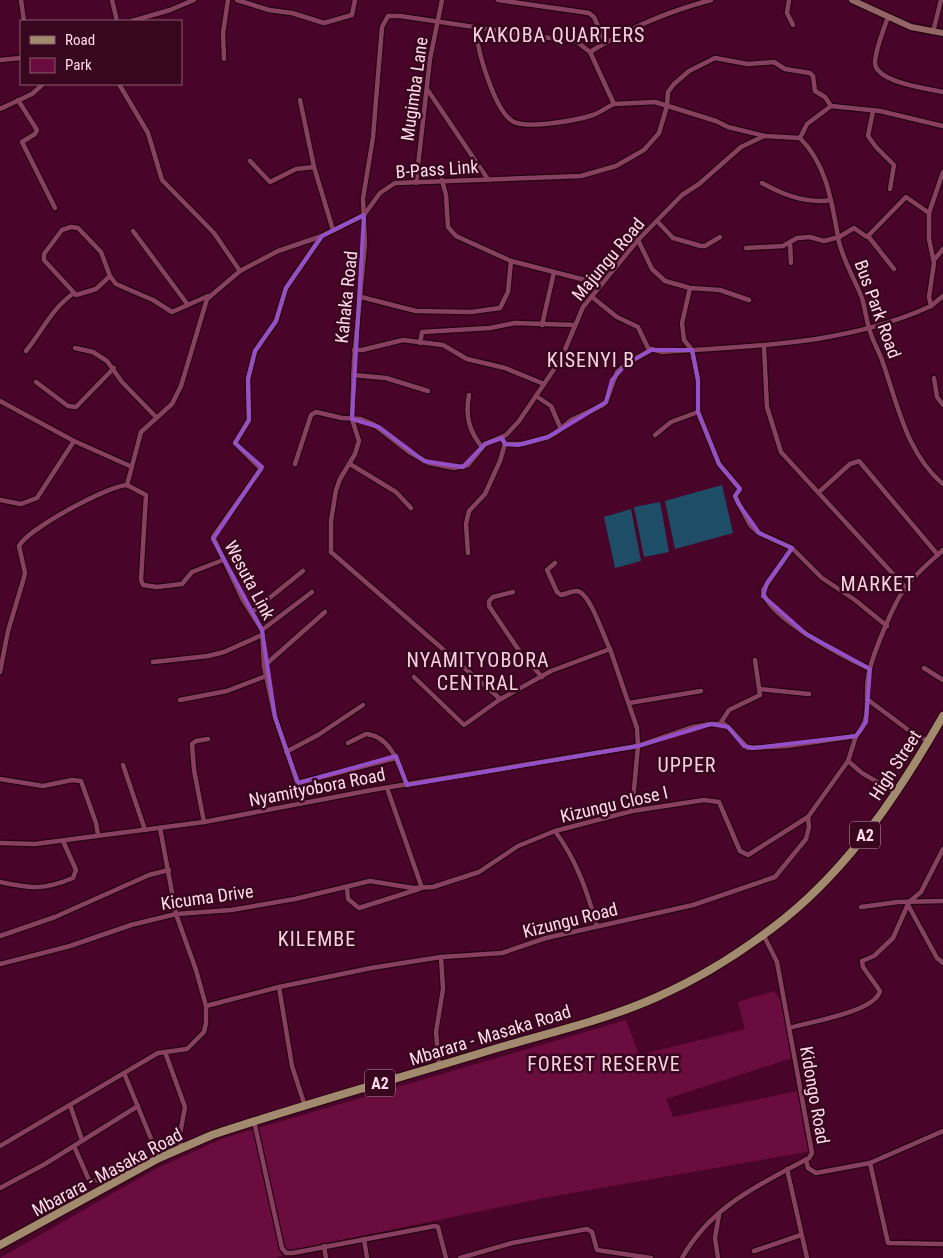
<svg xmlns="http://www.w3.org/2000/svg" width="943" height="1258" viewBox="0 0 943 1258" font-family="'Roboto Condensed',sans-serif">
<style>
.green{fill:#6a0d3e}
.water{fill:#1e4e67}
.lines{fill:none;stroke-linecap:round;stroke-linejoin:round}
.minor-casing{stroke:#270011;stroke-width:7}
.secondary-casing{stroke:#270011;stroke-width:9}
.primary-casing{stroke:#270011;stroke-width:10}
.minor{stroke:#87405f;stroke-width:4.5}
.secondary{stroke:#946566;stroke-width:6}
.primary{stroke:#a18a6d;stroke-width:8}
.marked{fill:none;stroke:#954fc7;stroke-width:4;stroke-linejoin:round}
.labels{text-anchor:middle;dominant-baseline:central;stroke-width:5;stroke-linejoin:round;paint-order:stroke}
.shield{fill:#38061f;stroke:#c39cac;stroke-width:1}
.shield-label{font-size:16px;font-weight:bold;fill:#ffdce8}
.street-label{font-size:18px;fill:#ffdce8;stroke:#38061f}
.quarter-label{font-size:20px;letter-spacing:1px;fill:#f5d2de;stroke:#38061f}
</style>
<rect width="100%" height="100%" fill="#490529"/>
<path class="green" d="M 774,991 L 782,1003 L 792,1058 L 666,1099 L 673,1117 L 798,1091 L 812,1151 L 549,1197 L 298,1249 L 276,1258 L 0,1258 L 155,1169 L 224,1138 L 626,1020 L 639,1055 L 745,1029 L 738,1002 Z"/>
<g class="water">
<path d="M 722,485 L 733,533 L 675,549 L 665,501 Z"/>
<path d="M 660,502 L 669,552 L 644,557 L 634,507 Z"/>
<path d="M 631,509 L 641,561 L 615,568 L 604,517 Z"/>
</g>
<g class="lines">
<g class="minor-casing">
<g id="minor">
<path d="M 21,0 L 24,21"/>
<path d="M 112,0 L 117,21"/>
<path d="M 237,0 L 269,10 L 292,13 L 324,23 L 352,15 L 355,0"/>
<path d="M 498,0 L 589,13 L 594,17 L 605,42"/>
<path d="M 789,0 L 787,13 L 793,25"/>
<path d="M 888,17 C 883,31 876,48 875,62 C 874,82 928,89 943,92"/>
<path d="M 132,21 L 170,10 L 194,0"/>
<path d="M 476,29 C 477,50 495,113 514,122 C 529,129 578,120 593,115 C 601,112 607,107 614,104"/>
<path d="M 933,32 L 941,0"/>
<path d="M 590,52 C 627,29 669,11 711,0"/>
<path d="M 224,59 L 223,33 L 228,0"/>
<path d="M 0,60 L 21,58"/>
<path d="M 119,84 L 148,133 L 162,180 L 214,233 L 240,271"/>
<path d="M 427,89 L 487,178"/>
<path d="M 18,100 L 37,130 L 35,134 L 22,142 L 55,208"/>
<path d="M 300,100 L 314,167 L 333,230"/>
<path d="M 0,109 L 32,94 L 43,84"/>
<path d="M 873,111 L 868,136 L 876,147 L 894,165 L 890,189"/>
<path d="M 800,138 C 828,166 832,205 839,242 C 844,262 855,280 862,298 C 865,308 866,318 869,328 C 872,340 879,351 883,363 C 898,406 907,454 943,484"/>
<path d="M 800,138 L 807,124 L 831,106 L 880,111 L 943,126"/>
<path d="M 250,161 L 270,182 L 296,169 L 314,167"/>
<path d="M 442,180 L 446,195 L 448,227 L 456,236 L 511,261 L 601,284"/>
<path d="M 416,183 L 430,59 L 442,0"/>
<path d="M 762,183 C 783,195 807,204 831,200"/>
<path d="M 657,221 L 673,238 L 701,246 L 705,246 L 720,237"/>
<path d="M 133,231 L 188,305"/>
<path d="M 868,236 L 894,269"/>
<path d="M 638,240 L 652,269 L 665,281 L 690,288 L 720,290 L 749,300"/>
<path d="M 790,242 L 791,263"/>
<path d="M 746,248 L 783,246 L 797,238 L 810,237 L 824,241 L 839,237 L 854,228 L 867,237 L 906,197 L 929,213"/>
<path d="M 934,260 L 943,249"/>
<path d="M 110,276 L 96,289 L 76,295 L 44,260 L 44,254 L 62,230 L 71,227 L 78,228 L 101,252 L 110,276 L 116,284 L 153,300 L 172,312 L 208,296"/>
<path d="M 361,297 L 416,311 L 471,312 L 500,308 L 508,292 L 511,261"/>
<path d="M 592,297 L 617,317 L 638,327 L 648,348 L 662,352 C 754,346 846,345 931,306 L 929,297 L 934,263 L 929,239 L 929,213 L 943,172"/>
<path d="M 931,306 L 943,296"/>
<path d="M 542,325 L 554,272"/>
<path d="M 420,343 L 422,332 L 490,328 L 515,323 L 575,325"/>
<path d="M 764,347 L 767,407 L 781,452 L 905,587"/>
<path d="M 75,348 L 93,352 L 107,361 L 122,382 L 156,417"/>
<path d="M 354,350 L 362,350 L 403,340 L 443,345 L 467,359 L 505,368 L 544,384"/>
<path d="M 26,351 C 43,330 52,308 74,293"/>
<path d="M 353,375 L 386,378 L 428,391"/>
<path d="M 934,378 L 937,397 L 943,405"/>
<path d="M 36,382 L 68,406 L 76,407 L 114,368"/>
<path d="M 469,395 C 465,416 469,431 482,447"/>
<path d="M 536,396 L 551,406 L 561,429"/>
<path d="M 0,401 L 74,441 L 130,466"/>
<path d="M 698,412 L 719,464 L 740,489 L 735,496 L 750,525 L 759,533 L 792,548 L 822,578 L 855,600 L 887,626"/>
<path d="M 655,435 L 671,422 L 698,412 L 698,380 L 692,350 L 684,340 L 682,323 L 690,288"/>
<path d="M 502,438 L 505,444 L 523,444 L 548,437 L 557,432 L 571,420 L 603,405 L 606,402 L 617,372 L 626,364 L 651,350"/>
<path d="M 295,464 L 311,415 L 316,412 L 342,418 L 361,419 L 373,424 L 409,452 L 429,463 L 454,468 L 468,465 L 485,444 L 506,435 L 519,421 L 561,359 L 583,307 L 638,240 L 682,195 L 699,184 L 741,147 L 764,136"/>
<path d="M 350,464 L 396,492 L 411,508"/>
<path d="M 127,485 L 141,432 L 172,404 L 181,386 L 207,299 L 240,271 L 278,251 L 322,236 L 364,215 L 380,193 L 395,183 L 581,176 L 616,166 L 644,150 L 659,133 L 667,106 L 668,92 L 674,84 L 689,71 L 715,58 L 748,64 L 774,62 L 785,69 L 810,73 L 813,76 L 815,91 L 825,97 L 831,106"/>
<path d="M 819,492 L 850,464 L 859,461 L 938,555"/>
<path d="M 0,500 L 21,504 L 37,498 L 74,441"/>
<path d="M 792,548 L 763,590 C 765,617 847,658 870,669"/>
<path d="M 468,553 L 466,524 L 469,511 L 485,494 L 500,461 L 505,444"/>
<path d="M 555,563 L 547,570 L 557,592 L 561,595 C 566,594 572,591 577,591 C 590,592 604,638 610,649"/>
<path d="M 513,592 L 493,597 L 489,601 L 489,606 L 520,652 L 542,677"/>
<path d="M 252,612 L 303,571"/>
<path d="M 262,630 L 312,592"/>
<path d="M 153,662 L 208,656 L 224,652 L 262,635"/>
<path d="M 264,666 L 325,612"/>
<path d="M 924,668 L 943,680"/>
<path d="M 0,672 L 8,631 L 23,581 L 25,573 L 19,546 C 28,529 107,486 127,485 L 146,495 L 141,580 L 143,585 L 157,587 L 182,584 L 192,572 L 223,560"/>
<path d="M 414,677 L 464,725 L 499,700"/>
<path d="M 760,689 L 809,694"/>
<path d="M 867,699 L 911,732 L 928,741"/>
<path d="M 180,700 L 227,691 L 266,676"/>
<path d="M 629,703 L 701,691"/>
<path d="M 720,724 L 729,710 L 760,695 L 755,660"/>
<path d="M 348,743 L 366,734 C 391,736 399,765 407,785"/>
<path d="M 286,752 L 318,735 L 363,705"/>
<path d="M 848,761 L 862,773 L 896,793"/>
<path d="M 123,765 L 145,830"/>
<path d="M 0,779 L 43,786 L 72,780 L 81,781 L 96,823 L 98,835"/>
<path d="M 298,783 L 396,758"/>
<path d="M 387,788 L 422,888"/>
<path d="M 304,802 L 275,717 L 264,666 L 262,630 L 243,600 L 213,537 L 261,469 L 235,443 L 249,420 L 248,379 L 255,351 L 276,321 L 286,288 L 321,237"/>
<path d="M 632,811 L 638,746 L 637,728 L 610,649 L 551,671 L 499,700 L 498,697 L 331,552 L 331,521 L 336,490 L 340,479 L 355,454 L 359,441 L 352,419 L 354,360 L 365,244 L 363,199 L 373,137 L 382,27 L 388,16 L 400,16 L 577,42 L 590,52 L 614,104 L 655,102 L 716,121 L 728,127 L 765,136 L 800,138"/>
<path d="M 204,822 L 194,770 L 192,744 L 196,741 L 208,739"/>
<path d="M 555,831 C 577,861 587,891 597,926"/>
<path d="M 0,843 L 35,844 L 204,822 L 372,790 L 638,746 L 693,727 L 711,724 L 724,724 L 728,727 L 748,748 L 787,746 L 856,736 C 874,717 863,696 869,672 C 874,651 893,605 905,588 C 915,574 930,562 943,550"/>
<path d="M 0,882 C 31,889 44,890 73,878 L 76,870 L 63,841"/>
<path d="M 347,887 L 348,899 L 359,908 L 419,889"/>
<path d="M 908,905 L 937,958 L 943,963"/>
<path d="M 861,907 L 898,902 L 943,901"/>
<path d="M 0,936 L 55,917 L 149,875 L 169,870"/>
<path d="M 0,964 L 70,946 L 131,925 L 176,914 L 231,910 L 295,899 L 370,881 L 413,888 L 433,887 L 479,872 L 518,846 L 555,831 L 632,811 L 704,800 L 719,802 L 740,851 L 748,855 L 808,817"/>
<path d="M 279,987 L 292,1066 L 305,1106"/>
<path d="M 206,1006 L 279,987 L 371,968 L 441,957 L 502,953 L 546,938 L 693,905 L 775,877 L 806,839 L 809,827 L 808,817 L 848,761 L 856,736"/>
<path d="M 789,1028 C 809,1022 875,1012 880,991 L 863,967 L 862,961 L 874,956 L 893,938 L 909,902 L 921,892 L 943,849"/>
<path d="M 165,1052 L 185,1107 L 180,1134 L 181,1148"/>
<path d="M 439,1066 L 436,1032 L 443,989 L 441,957"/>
<path d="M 124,1073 L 159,1158"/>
<path d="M 70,1105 L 82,1140"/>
<path d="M 254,1121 L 282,1248 L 286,1253 L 293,1253 L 435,1226 L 438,1227 L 446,1258"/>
<path d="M 0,1146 L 158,1053 L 187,1049 L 204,1032 L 206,1023 L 206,1006 L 196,970 L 176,914 L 160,828"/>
<path d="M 74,1146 L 89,1180 L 104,1181 L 110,1185"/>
<path d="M 806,1160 L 808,1168 L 816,1173 L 870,1163 L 943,1131"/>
<path d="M 870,1163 L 888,1243 L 943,1244"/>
<path d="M 787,1169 L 807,1258"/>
<path d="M 0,1188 L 45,1164 L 138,1106"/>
<path d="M 364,1239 L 367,1258"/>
<path d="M 324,1246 L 326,1258"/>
<path d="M 754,1251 L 801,1235"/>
<path d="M 460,1258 L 512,1243 L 587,1229 L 592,1232 L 597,1250 L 651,1258"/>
<path d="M 682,1258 C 711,1206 759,1185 809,1158 L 812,1153 L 777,962 L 763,934"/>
<path d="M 718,1258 L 715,1238 L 719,1215"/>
</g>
</g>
<g class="secondary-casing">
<path id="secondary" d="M 852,0 L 911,27 L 943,33"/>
</g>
<g class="primary-casing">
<path id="primary" d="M 0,1245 L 159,1158 L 212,1135 C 305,1104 400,1078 494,1049 C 548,1033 606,1020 657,997 C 703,977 745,950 784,919 C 852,864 900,791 943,716"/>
</g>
<use href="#minor" class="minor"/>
<use href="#secondary" class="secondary"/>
<use href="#primary" class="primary"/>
</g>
<path class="marked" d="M 364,215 L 352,419 L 379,427 L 424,461 L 463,467 L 485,444 L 502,438 L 505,444 L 518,445 L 548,437 L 606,402 L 612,380 L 626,364 L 651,350 L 692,350 L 698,380 L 698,412 L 719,464 L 740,489 L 735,496 L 738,503 L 759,533 L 792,548 L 767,583 L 763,596 L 806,634 L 870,669 L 866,722 L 856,736 L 753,748 L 744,746 L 728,727 L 711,724 L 638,746 L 407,785 L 396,756 L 298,783 L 275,717 L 262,630 L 213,539 L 262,467 L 235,443 L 249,420 L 248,379 L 255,351 L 276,321 L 286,288 L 322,236 Z"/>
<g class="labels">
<g class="shield">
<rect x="850" y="821.5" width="30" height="27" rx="4"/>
<rect x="365" y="1069.5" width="30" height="27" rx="4"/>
</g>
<g class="shield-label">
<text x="865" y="835">A2</text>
<text x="380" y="1083">A2</text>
</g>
<g class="street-label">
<text transform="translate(414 89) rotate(-82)">Mugimba Lane</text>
<text transform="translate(437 169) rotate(-4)">B-Pass Link</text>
<text transform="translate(608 259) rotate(-50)">Majungu Road</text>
<text transform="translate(346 297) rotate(-84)">Kahaka Road</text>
<text transform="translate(878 309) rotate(70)">Bus Park Road</text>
<text transform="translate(250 580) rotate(62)">Wesuta Link</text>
<text transform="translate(895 765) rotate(-57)">High Street</text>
<text transform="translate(317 787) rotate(-11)">Nyamityobora Road</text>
<text transform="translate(614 804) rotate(-13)">Kizungu Close I</text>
<text transform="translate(207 897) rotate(-8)">Kicuma Drive</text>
<text transform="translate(570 920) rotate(-14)">Kizungu Road</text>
<text transform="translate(490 1035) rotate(-17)">Mbarara - Masaka Road</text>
<text transform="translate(815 1095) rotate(80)">Kidongo Road</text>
<text transform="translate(107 1172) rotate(-28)">Mbarara - Masaka Road</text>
</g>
<g class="quarter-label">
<text x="559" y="35">KAKOBA QUARTERS</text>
<text x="591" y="360">KISENYI B</text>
<text x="878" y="584">MARKET</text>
<text x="478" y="660">NYAMITYOBORA<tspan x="478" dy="23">CENTRAL</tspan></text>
<text x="687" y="765">UPPER</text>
<text x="317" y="939">KILEMBE</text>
<text x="604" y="1064">FOREST RESERVE</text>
</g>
</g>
<rect x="20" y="20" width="162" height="65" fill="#38061f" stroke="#885c6f"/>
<rect x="30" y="36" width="25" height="8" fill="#a18a6d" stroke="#885c6f"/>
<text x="65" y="45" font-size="15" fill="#ffdce8">Road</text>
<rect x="30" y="58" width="25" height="15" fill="#6a0d3e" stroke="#885c6f"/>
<text x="65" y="70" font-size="15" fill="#ffdce8">Park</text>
</svg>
